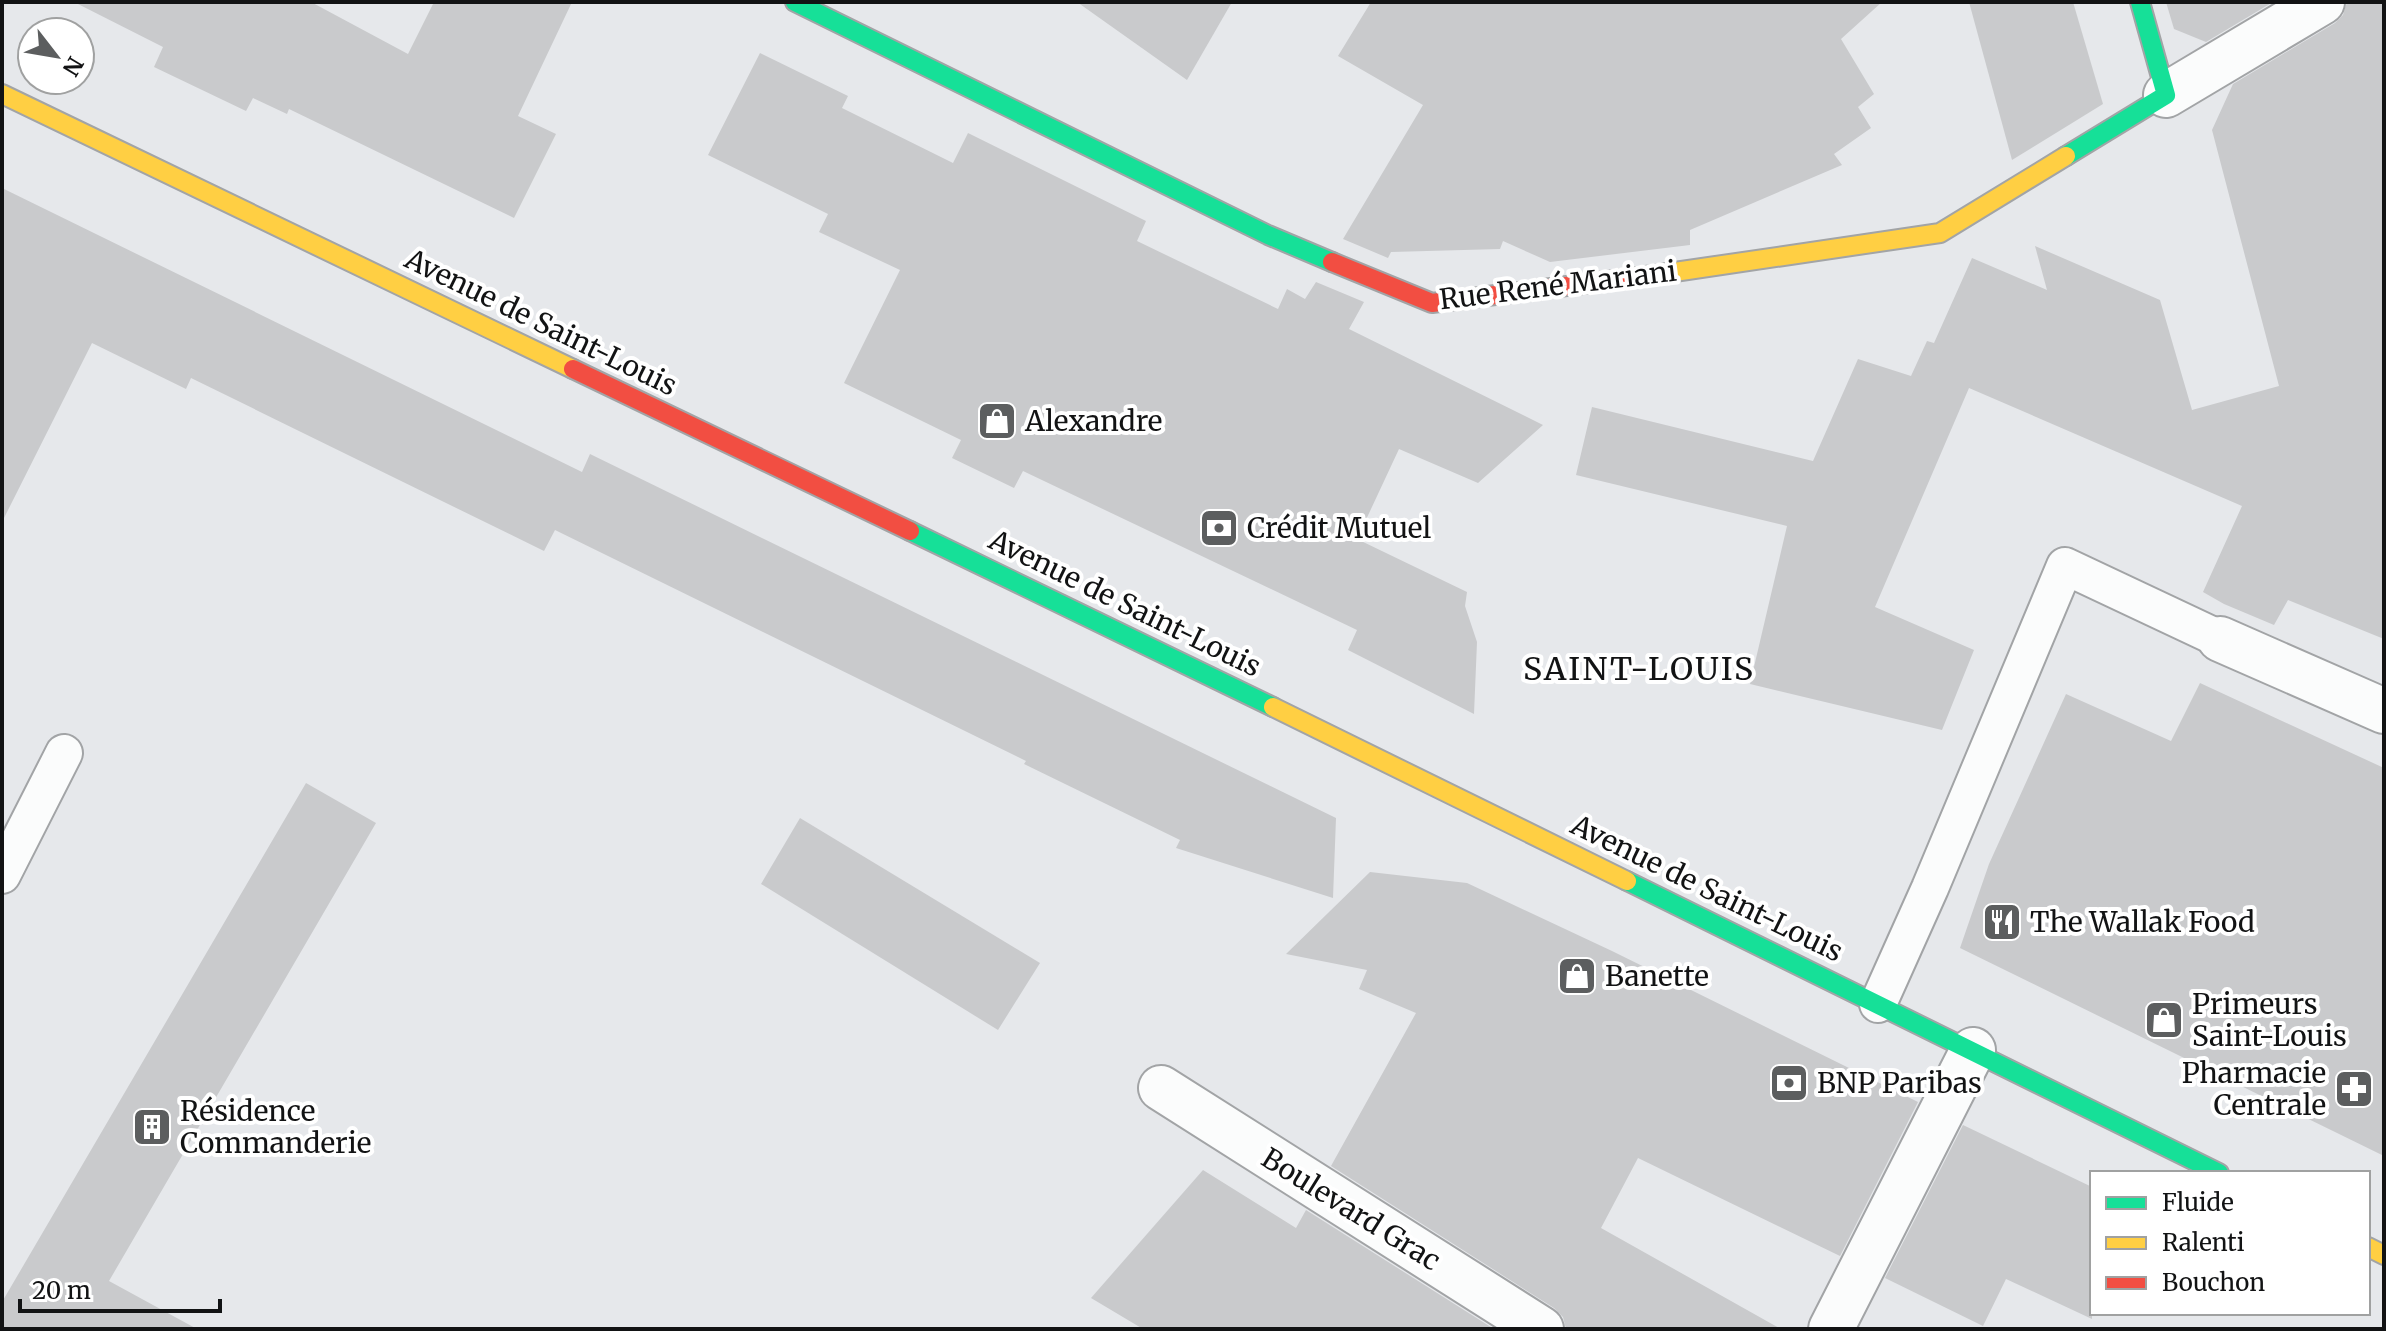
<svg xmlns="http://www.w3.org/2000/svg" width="2386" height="1331" viewBox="0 0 2386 1331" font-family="Merriweather,serif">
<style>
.building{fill:#c9cacc}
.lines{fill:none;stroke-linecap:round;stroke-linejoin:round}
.lane-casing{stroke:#a2a4a6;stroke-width:40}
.street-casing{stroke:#a2a4a6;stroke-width:48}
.fast-casing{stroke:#a2a4a6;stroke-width:22}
.slow-casing{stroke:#a2a4a6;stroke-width:22}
.jam-casing{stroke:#a2a4a6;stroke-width:22}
.lane{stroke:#fbfcfc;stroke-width:36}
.street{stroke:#fbfcfc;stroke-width:44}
.fast{stroke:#16e098;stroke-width:18}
.slow{stroke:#ffcf43;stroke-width:18}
.jam{stroke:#f24e42;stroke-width:18}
.labels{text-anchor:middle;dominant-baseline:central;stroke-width:8;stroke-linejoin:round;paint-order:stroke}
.street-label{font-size:28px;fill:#121314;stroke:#fff}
.poi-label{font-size:28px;fill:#121314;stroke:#fff;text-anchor:start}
.quarter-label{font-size:32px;letter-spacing:2px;fill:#121314;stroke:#fff}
</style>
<rect width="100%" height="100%" fill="#e6e8eb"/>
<g class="building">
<path d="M 74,2 L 311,2 L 408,54 L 434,2 L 572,2 L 518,116 L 556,134 L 514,218 L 289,109 L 287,114 L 253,98 L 246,111 L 154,67 L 163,47 Z"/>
<path d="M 1077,2 L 1232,2 L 1187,80 Z"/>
<path d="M 1371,2 L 1882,2 L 1841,39 L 1874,94 L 1858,107 L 1871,128 L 1834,154 L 1842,165 L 1690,230 L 1690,245 L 1550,262 L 1503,241 L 1500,249 L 1391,252 L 1388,258 L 1343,239 L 1423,105 L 1338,56 Z"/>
<path d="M 1969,2 L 2073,2 L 2103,104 L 2012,160 Z"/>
<path d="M 2166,2 L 2273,2 L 2206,42 L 2174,29 Z"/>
<path d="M 2347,2 L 2384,2 L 2384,639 L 2288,600 L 2274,625 L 2224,604 L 2203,592 L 2242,506 L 1969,388 L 1875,607 L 1974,650 L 1942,730 L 1750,684 L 1787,526 L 1576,475 L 1592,407 L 1813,461 L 1858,359 L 1911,376 L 1927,341 L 1934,343 L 1972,258 L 2047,290 L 2035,246 L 2160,300 L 2192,410 L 2279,386 L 2212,130 L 2233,84 L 2335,23 L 2343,15 Z"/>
<path d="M 760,53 L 848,96 L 842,108 L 953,163 L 968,133 L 1146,221 L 1137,241 L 1278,309 L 1287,289 L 1305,299 L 1316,282 L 1364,302 L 1349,329 L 1543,425 L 1478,483 L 1399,449 L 1357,539 L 1467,592 L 1465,606 L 1477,642 L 1474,714 L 1348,650 L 1357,630 L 1023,471 L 1014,488 L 952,458 L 961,440 L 844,383 L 900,270 L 819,232 L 828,214 L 708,155 Z"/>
<path d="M 2,188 L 582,472 L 590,454 L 1336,818 L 1333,898 L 1176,848 L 1180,840 L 1024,764 L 1026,761 L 555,530 L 544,551 L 191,378 L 186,389 L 92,343 L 2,522 Z"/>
<path d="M 2200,683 L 2384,768 L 2384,1156 L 1960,948 L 1989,864 L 2066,694 L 2171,741 Z"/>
<path d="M 306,783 L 376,823 L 109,1281 L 197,1329 L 2,1329 L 2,1302 Z"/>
<path d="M 800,818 L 1040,963 L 998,1030 L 761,884 Z"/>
<path d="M 1370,872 L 1467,883 L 1612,951 L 1918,1102 L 1840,1256 L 1638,1158 L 1601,1228 L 1781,1329 L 1566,1329 L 1563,1317 L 1554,1308 L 1331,1166 L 1416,1013 L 1359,989 L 1367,970 L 1286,954 Z"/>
<path d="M 1963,1125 L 2092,1187 L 2092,1319 L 2006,1279 L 1983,1326 L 1885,1278 Z"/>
<path d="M 1203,1170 L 1296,1228 L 1306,1210 L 1494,1329 L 1143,1329 L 1091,1298 Z"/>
</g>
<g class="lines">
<g class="lane-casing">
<g id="lane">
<path d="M 2,875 L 64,753"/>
<path d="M 1878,1004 L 1930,888 L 2065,566 L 2220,639"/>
</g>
</g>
<g class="street-casing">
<g id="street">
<path d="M 2166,95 L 2322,2"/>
<path d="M 2220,639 L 2384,711"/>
<path d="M 1161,1088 L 1541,1329"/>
<path d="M 1831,1329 L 1973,1050"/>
</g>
</g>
<g class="fast-casing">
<g id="fast">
<path d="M 795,2 L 1268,235 L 1332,262"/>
<path d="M 2066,156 L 2166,95 L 2140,2"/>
<path d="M 910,531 L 1273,707"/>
<path d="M 1627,881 L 2219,1173"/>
</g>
</g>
<g class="slow-casing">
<g id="slow">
<path d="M 2,94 L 573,369"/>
<path d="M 1654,275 L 1940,233 L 2066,156"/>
<path d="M 1273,707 L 1627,881"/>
<path d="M 2368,1247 L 2384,1255"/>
</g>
</g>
<g class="jam-casing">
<g id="jam">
<path d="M 1332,262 L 1432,303 L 1654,275"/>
<path d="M 573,369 L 910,531"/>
</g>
</g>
<use href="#lane" class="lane"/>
<use href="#street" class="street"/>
<use href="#fast" class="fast"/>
<use href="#slow" class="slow"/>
<use href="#jam" class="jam"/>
</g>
<defs>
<g id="shop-square" transform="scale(2)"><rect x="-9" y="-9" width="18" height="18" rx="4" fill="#5c5e5f" stroke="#fff"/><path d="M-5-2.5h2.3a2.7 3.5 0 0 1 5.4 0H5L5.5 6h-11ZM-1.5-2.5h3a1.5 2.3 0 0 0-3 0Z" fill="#fff"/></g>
<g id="bank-square" transform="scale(2)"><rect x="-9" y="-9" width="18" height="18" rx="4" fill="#5c5e5f" stroke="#fff"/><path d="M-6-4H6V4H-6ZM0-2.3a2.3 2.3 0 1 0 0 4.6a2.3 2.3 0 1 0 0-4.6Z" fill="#fff"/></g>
<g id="restaurant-square" transform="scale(2)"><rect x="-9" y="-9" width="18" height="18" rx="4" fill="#5c5e5f" stroke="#fff"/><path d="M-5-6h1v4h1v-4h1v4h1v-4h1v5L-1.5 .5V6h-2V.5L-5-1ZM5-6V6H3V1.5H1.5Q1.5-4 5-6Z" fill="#fff"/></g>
<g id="pharmacy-square" transform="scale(2)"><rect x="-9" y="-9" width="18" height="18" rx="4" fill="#5c5e5f" stroke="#fff"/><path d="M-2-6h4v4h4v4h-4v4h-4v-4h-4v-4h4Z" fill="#fff"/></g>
<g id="building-square" transform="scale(2)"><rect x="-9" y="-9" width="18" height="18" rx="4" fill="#5c5e5f" stroke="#fff"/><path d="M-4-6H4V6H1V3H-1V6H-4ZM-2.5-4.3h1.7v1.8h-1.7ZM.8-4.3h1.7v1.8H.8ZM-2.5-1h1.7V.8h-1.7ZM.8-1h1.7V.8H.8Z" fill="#fff"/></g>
</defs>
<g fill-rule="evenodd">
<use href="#shop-square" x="997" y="421"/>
<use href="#bank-square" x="1219" y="528"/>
<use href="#restaurant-square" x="2002" y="922"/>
<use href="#shop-square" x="1577" y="976"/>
<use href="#shop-square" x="2164" y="1020"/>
<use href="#bank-square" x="1789" y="1083"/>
<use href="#pharmacy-square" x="2354" y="1089"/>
<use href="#building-square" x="152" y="1127"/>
</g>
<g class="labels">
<g class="street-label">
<text transform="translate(1558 285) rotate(-7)">Rue René Mariani</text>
<text transform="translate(541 322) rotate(26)">Avenue de Saint-Louis</text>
<text transform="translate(1125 603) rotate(26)">Avenue de Saint-Louis</text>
<text transform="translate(1707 888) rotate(26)">Avenue de Saint-Louis</text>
<text transform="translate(1351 1209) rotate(32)">Boulevard Grac</text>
</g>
<g class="poi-label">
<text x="1025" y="421">Alexandre</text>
<text x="1247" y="528">Crédit Mutuel</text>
<text x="2030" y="922">The Wallak Food</text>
<text x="1605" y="976">Banette</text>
<text x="2192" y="1004">Primeurs<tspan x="2192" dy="32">Saint-Louis</tspan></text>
<text x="2326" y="1073" text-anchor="end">Pharmacie<tspan x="2326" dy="32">Centrale</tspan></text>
<text x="1817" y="1083">BNP Paribas</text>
<text x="180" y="1111">Résidence<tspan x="180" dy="32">Commanderie</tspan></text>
</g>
<g class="quarter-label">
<text x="1639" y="669">SAINT-LOUIS</text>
</g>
</g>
<rect width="2386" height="1331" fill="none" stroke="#121314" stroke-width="8"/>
<rect x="2090" y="1171" width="280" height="144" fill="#ffffff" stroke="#a0a1a1" stroke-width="2"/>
<rect x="2106" y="1197" width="40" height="12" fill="#16e098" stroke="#a0a1a1" stroke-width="2"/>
<text x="2162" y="1211" font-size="24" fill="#121314">Fluide</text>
<rect x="2106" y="1237" width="40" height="12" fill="#ffcf43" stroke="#a0a1a1" stroke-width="2"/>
<text x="2162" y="1251" font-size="24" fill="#121314">Ralenti</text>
<rect x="2106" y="1277" width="40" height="12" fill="#f24e42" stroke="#a0a1a1" stroke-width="2"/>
<text x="2162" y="1291" font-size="24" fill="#121314">Bouchon</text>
<g transform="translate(56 56) rotate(121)"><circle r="38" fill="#ffffff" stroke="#a0a1a1" stroke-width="2"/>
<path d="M0-6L14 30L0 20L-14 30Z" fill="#5c5e5f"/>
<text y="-12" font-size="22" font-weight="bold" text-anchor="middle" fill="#121314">N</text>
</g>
<path d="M20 1299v12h200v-12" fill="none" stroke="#121314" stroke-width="4"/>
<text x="32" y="1299" font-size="24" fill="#121314" stroke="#ffffff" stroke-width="6" paint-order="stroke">20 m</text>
</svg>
